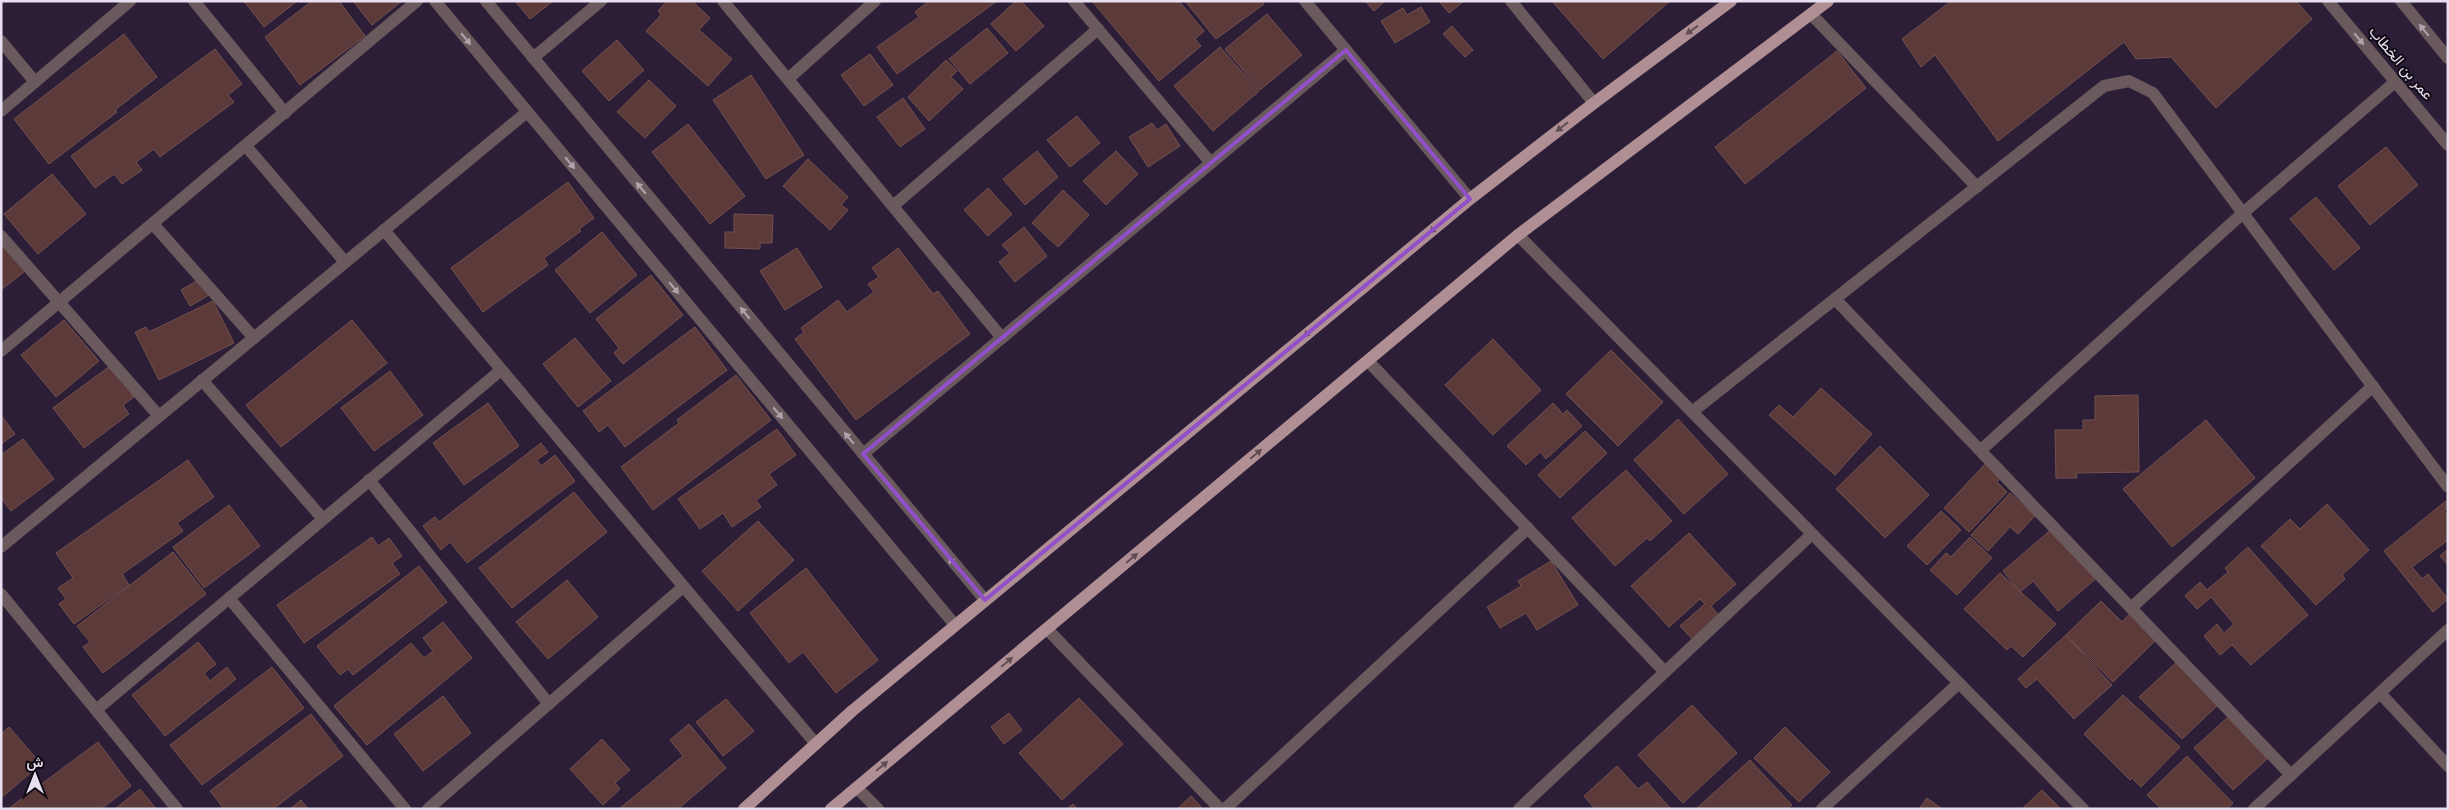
<svg xmlns="http://www.w3.org/2000/svg" width="2449" height="810" viewBox="0 0 2449 810" font-family="Raleway,Vazirmatn,sans-serif">
<style>
.building{fill:#5b3a39;stroke:#73514f}
.lines{fill:none;stroke-linecap:round;stroke-linejoin:round}
.minor{stroke:#6a5a5d;stroke-width:12}
.tertiary{stroke:#6a5a5d;stroke-width:12}
.primary{stroke:#af8f94;stroke-width:12}
.oneway{fill:#604d55}
.oneway2{fill:#afa4ae}
.marked{fill:none;stroke:#9150c9;stroke-width:4;stroke-linejoin:round}
.labels{text-anchor:middle;dominant-baseline:central;stroke-width:4;stroke-linejoin:round;paint-order:stroke}
.street-label{font-size:15px;fill:#e8e0f0;stroke:#110b16}
</style>
<rect width="100%" height="100%" fill="#2c1e36"/>
<g class="building">
<path d="M 244,1 L 297,1 L 264,27 Z"/>
<path d="M 312,1 L 339,1 L 365,36 L 300,85 L 265,37 Z"/>
<path d="M 353,1 L 402,1 L 372,25 Z"/>
<path d="M 515,1 L 553,1 L 530,19 Z"/>
<path d="M 667,1 L 692,1 L 710,18 L 699,30 L 732,59 L 708,86 L 646,31 L 661,15 L 658,11 Z"/>
<path d="M 929,1 L 997,1 L 897,74 L 877,47 L 919,17 L 915,12 Z"/>
<path d="M 1016,1 L 1021,1 L 1044,26 L 1016,51 L 991,24 Z"/>
<path d="M 1092,1 L 1179,1 L 1204,31 L 1195,39 L 1201,46 L 1159,81 Z"/>
<path d="M 1185,1 L 1262,1 L 1264,4 L 1216,39 Z"/>
<path d="M 1365,1 L 1385,1 L 1374,11 Z"/>
<path d="M 1439,1 L 1464,1 L 1449,13 Z"/>
<path d="M 1552,1 L 1670,1 L 1603,59 Z"/>
<path d="M 1951,1 L 2296,1 L 2312,19 L 2216,108 L 2171,57 L 2136,59 L 2124,42 L 1998,141 L 1935,55 L 1921,67 L 1902,39 Z"/>
<path d="M 1421,7 L 1430,22 L 1395,43 L 1381,21 L 1403,8 L 1407,15 Z"/>
<path d="M 1267,14 L 1302,55 L 1260,90 L 1225,49 Z"/>
<path d="M 1452,26 L 1473,50 L 1465,57 L 1443,34 Z"/>
<path d="M 987,28 L 1008,53 L 970,84 L 949,59 Z"/>
<path d="M 124,34 L 157,77 L 115,110 L 117,112 L 49,164 L 14,119 Z"/>
<path d="M 617,40 L 644,70 L 609,101 L 582,71 Z"/>
<path d="M 1220,47 L 1259,91 L 1213,131 L 1174,86 Z"/>
<path d="M 215,49 L 242,84 L 228,95 L 234,102 L 160,157 L 154,149 L 136,162 L 142,170 L 122,184 L 114,174 L 95,188 L 71,156 Z"/>
<path d="M 1837,51 L 1866,88 L 1745,184 L 1715,147 Z"/>
<path d="M 870,54 L 893,85 L 864,106 L 841,75 Z"/>
<path d="M 946,60 L 957,71 L 951,77 L 963,89 L 929,121 L 908,97 Z"/>
<path d="M 751,75 L 804,155 L 766,179 L 713,100 Z"/>
<path d="M 649,80 L 676,106 L 645,138 L 617,112 Z"/>
<path d="M 903,98 L 925,129 L 900,147 L 877,117 Z"/>
<path d="M 1077,116 L 1100,143 L 1070,167 L 1047,140 Z"/>
<path d="M 1152,123 L 1157,130 L 1166,124 L 1180,146 L 1148,167 L 1129,137 Z"/>
<path d="M 688,124 L 745,196 L 710,224 L 652,152 Z"/>
<path d="M 2386,147 L 2418,185 L 2370,225 L 2338,186 Z"/>
<path d="M 1037,151 L 1058,177 L 1025,205 L 1003,179 Z"/>
<path d="M 1116,151 L 1138,174 L 1106,205 L 1083,181 Z"/>
<path d="M 808,159 L 848,197 L 841,205 L 848,210 L 830,230 L 783,186 Z"/>
<path d="M 52,174 L 86,214 L 38,254 L 4,214 Z"/>
<path d="M 568,182 L 594,218 L 579,229 L 581,231 L 544,258 L 548,265 L 483,312 L 451,268 Z"/>
<path d="M 988,188 L 1012,214 L 988,236 L 964,210 Z"/>
<path d="M 1063,190 L 1089,215 L 1058,247 L 1032,223 Z"/>
<path d="M 2316,197 L 2360,248 L 2334,270 L 2290,219 Z"/>
<path d="M 734,214 L 773,215 L 772,243 L 760,243 L 760,249 L 725,248 L 725,232 L 734,232 Z"/>
<path d="M 1024,227 L 1047,256 L 1015,282 L 999,262 L 1010,253 L 1002,245 Z"/>
<path d="M 602,232 L 637,275 L 590,313 L 555,270 Z"/>
<path d="M 1,241 L 25,271 L 1,290 Z"/>
<path d="M 797,248 L 822,287 L 785,310 L 760,271 Z"/>
<path d="M 898,248 L 933,294 L 938,291 L 970,334 L 856,420 L 795,339 L 804,332 L 801,328 L 838,300 L 847,312 L 874,292 L 868,284 L 879,277 L 872,268 Z"/>
<path d="M 651,275 L 683,315 L 623,364 L 614,353 L 619,348 L 596,319 Z"/>
<path d="M 200,279 L 209,295 L 190,306 L 181,290 Z"/>
<path d="M 213,301 L 234,343 L 159,380 L 135,332 L 146,327 L 149,332 Z"/>
<path d="M 64,320 L 99,361 L 56,397 L 21,355 Z"/>
<path d="M 352,320 L 387,363 L 281,447 L 246,405 Z"/>
<path d="M 695,327 L 727,370 L 625,447 L 608,425 L 599,432 L 583,411 Z"/>
<path d="M 575,338 L 611,381 L 578,407 L 543,364 Z"/>
<path d="M 1493,339 L 1541,390 L 1493,435 L 1445,385 Z"/>
<path d="M 1611,350 L 1663,402 L 1618,446 L 1566,394 Z"/>
<path d="M 110,366 L 134,397 L 123,405 L 129,414 L 84,448 L 53,408 Z"/>
<path d="M 390,371 L 423,415 L 374,451 L 341,408 Z"/>
<path d="M 736,375 L 771,420 L 653,510 L 621,467 L 679,423 L 677,420 Z"/>
<path d="M 1821,388 L 1872,434 L 1835,475 L 1769,415 L 1779,405 L 1793,417 Z"/>
<path d="M 2138,395 L 2139,472 L 2076,473 L 2077,478 L 2056,478 L 2055,430 L 2083,430 L 2083,420 L 2095,420 L 2095,396 Z"/>
<path d="M 488,403 L 519,446 L 464,485 L 433,443 Z"/>
<path d="M 1553,403 L 1563,414 L 1567,410 L 1582,426 L 1546,459 L 1540,452 L 1526,465 L 1507,446 Z"/>
<path d="M 1,415 L 15,434 L 1,444 Z"/>
<path d="M 1678,419 L 1728,474 L 1684,514 L 1634,460 Z"/>
<path d="M 2206,420 L 2255,478 L 2172,547 L 2123,489 Z"/>
<path d="M 777,429 L 796,455 L 769,474 L 777,485 L 756,500 L 761,507 L 732,527 L 723,513 L 700,529 L 678,499 Z"/>
<path d="M 1585,431 L 1607,453 L 1560,498 L 1538,475 Z"/>
<path d="M 23,439 L 54,479 L 11,511 L 1,498 L 1,455 Z"/>
<path d="M 541,443 L 548,452 L 537,460 L 541,466 L 555,455 L 575,481 L 467,563 L 450,542 L 441,550 L 423,526 L 435,517 L 439,522 Z"/>
<path d="M 1880,446 L 1929,495 L 1885,538 L 1836,489 Z"/>
<path d="M 188,460 L 214,497 L 177,523 L 183,531 L 122,574 L 129,585 L 74,624 L 59,604 L 66,599 L 58,588 L 73,578 L 56,553 Z"/>
<path d="M 1986,463 L 2001,477 L 1997,482 L 2007,492 L 1969,532 L 1944,508 Z"/>
<path d="M 1626,470 L 1672,521 L 1650,541 L 1647,538 L 1615,566 L 1572,518 Z"/>
<path d="M 574,492 L 607,532 L 512,608 L 479,568 Z"/>
<path d="M 2010,493 L 2035,516 L 2018,534 L 2010,527 L 1988,551 L 1971,535 Z"/>
<path d="M 2446,501 L 2448,508 L 2444,511 L 2448,516 L 2448,540 L 2412,567 L 2422,579 L 2428,574 L 2448,599 L 2433,612 L 2384,551 Z"/>
<path d="M 2327,504 L 2369,550 L 2342,575 L 2345,579 L 2316,605 L 2261,546 L 2290,519 L 2300,529 Z"/>
<path d="M 229,505 L 260,546 L 204,588 L 173,547 Z"/>
<path d="M 1941,511 L 1961,530 L 1927,565 L 1907,546 Z"/>
<path d="M 758,521 L 794,560 L 738,611 L 702,571 Z"/>
<path d="M 2053,528 L 2099,576 L 2058,611 L 2033,581 L 2020,592 L 2003,571 Z"/>
<path d="M 1689,533 L 1736,584 L 1711,606 L 1720,617 L 1694,641 L 1680,626 L 1705,604 L 1700,599 L 1669,627 L 1631,586 Z"/>
<path d="M 372,537 L 378,546 L 389,538 L 402,556 L 392,563 L 400,574 L 304,643 L 277,605 Z"/>
<path d="M 1970,537 L 1992,558 L 1957,595 L 1930,570 L 1946,553 L 1951,557 Z"/>
<path d="M 2248,547 L 2308,615 L 2251,665 L 2232,645 L 2220,655 L 2204,636 L 2217,624 L 2224,633 L 2234,624 L 2211,597 L 2197,609 L 2185,596 L 2200,582 L 2207,590 L 2228,572 L 2225,568 Z"/>
<path d="M 2448,549 L 2448,563 L 2447,564 L 2440,556 Z"/>
<path d="M 173,552 L 206,594 L 103,673 L 83,647 L 90,642 L 77,626 Z"/>
<path d="M 1551,561 L 1578,605 L 1537,630 L 1526,613 L 1500,628 L 1487,607 L 1521,586 L 1518,581 Z"/>
<path d="M 419,566 L 447,602 L 353,675 L 348,669 L 340,675 L 317,646 Z"/>
<path d="M 806,568 L 878,660 L 836,693 L 803,652 L 789,663 L 750,613 Z"/>
<path d="M 2000,573 L 2056,624 L 2023,657 L 2011,646 L 2007,650 L 1964,609 Z"/>
<path d="M 567,580 L 598,617 L 548,659 L 516,622 Z"/>
<path d="M 2101,601 L 2122,622 L 2132,611 L 2157,639 L 2113,682 L 2066,635 Z"/>
<path d="M 443,622 L 472,658 L 367,745 L 334,706 L 411,643 L 424,658 L 433,651 L 423,638 Z"/>
<path d="M 2066,635 L 2112,685 L 2074,719 L 2037,679 L 2026,688 L 2018,679 Z"/>
<path d="M 198,642 L 216,664 L 204,673 L 210,681 L 227,667 L 236,679 L 165,736 L 132,695 Z"/>
<path d="M 2179,660 L 2220,703 L 2182,739 L 2139,697 Z"/>
<path d="M 272,667 L 304,708 L 202,785 L 170,745 Z"/>
<path d="M 2123,695 L 2180,747 L 2141,787 L 2132,778 L 2130,780 L 2084,734 Z"/>
<path d="M 443,696 L 471,733 L 423,771 L 394,734 Z"/>
<path d="M 1079,698 L 1123,744 L 1062,800 L 1019,753 Z"/>
<path d="M 726,699 L 754,731 L 723,756 L 696,722 Z"/>
<path d="M 1692,705 L 1737,753 L 1683,803 L 1638,755 Z"/>
<path d="M 1009,713 L 1022,730 L 1004,744 L 991,727 Z"/>
<path d="M 311,714 L 343,756 L 273,809 L 224,809 L 210,791 Z"/>
<path d="M 2228,717 L 2267,759 L 2233,790 L 2194,748 Z"/>
<path d="M 689,724 L 726,768 L 678,809 L 619,809 L 683,756 L 670,740 Z"/>
<path d="M 9,727 L 41,764 L 1,798 L 1,734 Z"/>
<path d="M 1785,727 L 1830,772 L 1799,802 L 1754,758 Z"/>
<path d="M 602,739 L 630,770 L 615,783 L 620,789 L 603,805 L 570,769 Z"/>
<path d="M 98,742 L 131,786 L 101,809 L 8,809 Z"/>
<path d="M 2187,756 L 2233,803 L 2227,809 L 2161,809 L 2147,795 Z"/>
<path d="M 1750,760 L 1792,805 L 1787,809 L 1696,809 Z"/>
<path d="M 1617,766 L 1638,789 L 1647,782 L 1671,809 L 1595,809 L 1584,796 Z"/>
<path d="M 140,789 L 156,809 L 115,809 Z"/>
<path d="M 2042,790 L 2061,809 L 2022,809 Z"/>
<path d="M 1191,796 L 1203,809 L 1177,809 Z"/>
<path d="M 1927,798 L 1942,809 L 1919,809 Z"/>
<path d="M 301,800 L 308,809 L 290,809 Z"/>
<path d="M 1073,804 L 1077,809 L 1067,809 Z"/>
</g>
<g class="lines">
<g class="minor">
<path d="M 194,1 L 285,113"/>
<path d="M 435,1 L 955,625"/>
<path d="M 486,1 L 985,600"/>
<path d="M 723,1 L 1002,338"/>
<path d="M 1074,1 L 1211,163"/>
<path d="M 1305,1 L 1470,199"/>
<path d="M 1511,1 L 1594,103"/>
<path d="M 1811,14 L 1977,187"/>
<path d="M 1,41 L 35,82"/>
<path d="M 533,58 L 601,1"/>
<path d="M 788,79 L 875,1"/>
<path d="M 1,111 L 130,1"/>
<path d="M 246,146 L 345,262"/>
<path d="M 893,206 L 1098,29"/>
<path d="M 153,224 L 254,338"/>
<path d="M 384,230 L 816,744"/>
<path d="M 1518,235 L 2083,809"/>
<path d="M 1,236 L 159,416"/>
<path d="M 1835,299 L 2291,775"/>
<path d="M 1,351 L 417,1"/>
<path d="M 1368,361 L 1665,672"/>
<path d="M 202,380 L 323,519"/>
<path d="M 1692,412 L 2104,86 L 2129,81 L 2153,93 L 2448,487"/>
<path d="M 1981,450 L 2243,213 L 2395,82"/>
<path d="M 863,454 L 1346,50"/>
<path d="M 369,480 L 549,704"/>
<path d="M 1,547 L 527,112"/>
<path d="M 1,594 L 177,809"/>
<path d="M 229,598 L 405,809"/>
<path d="M 2131,608 L 2373,386"/>
<path d="M 1047,629 L 1220,809"/>
<path d="M 2380,693 L 2448,766"/>
<path d="M 96,710 L 501,370"/>
<path d="M 857,788 L 878,809"/>
<path d="M 428,809 L 683,587"/>
<path d="M 1225,809 L 1528,528"/>
<path d="M 1519,809 L 1812,534"/>
<path d="M 1822,809 L 1959,683"/>
<path d="M 2254,809 L 2448,630"/>
</g>
<g class="tertiary">
<path d="M 2328,1 L 2448,145"/>
<path d="M 2401,1 L 2448,58"/>
</g>
<g class="primary">
<path d="M 744,809 L 852,711 L 1470,199 L 1594,103 L 1731,1"/>
<path d="M 831,809 L 1518,235 L 1828,1"/>
</g>
</g>
<defs><path id="oneway-solid" d="M-6-.8H1V-3.2L6.5 0L1 3.2V.8H-6Z" transform="scale(1.25)"/></defs>
<g class="oneway">
<use href="#oneway-solid" transform="translate(1692 30) rotate(144)"/>
<use href="#oneway-solid" transform="translate(1562 127) rotate(142)"/>
<use href="#oneway-solid" transform="translate(1435 228) rotate(140)"/>
<use href="#oneway-solid" transform="translate(1309 332) rotate(140)"/>
<use href="#oneway-solid" transform="translate(1256 454) rotate(-40)"/>
<use href="#oneway-solid" transform="translate(1132 558) rotate(-40)"/>
<use href="#oneway-solid" transform="translate(1007 662) rotate(-40)"/>
<use href="#oneway-solid" transform="translate(882 766) rotate(-40)"/>
</g>
<g class="oneway2">
<use href="#oneway-solid" transform="translate(2424 30) rotate(-129)"/>
<use href="#oneway-solid" transform="translate(466 39) rotate(50)"/>
<use href="#oneway-solid" transform="translate(2359 39) rotate(50)"/>
<use href="#oneway-solid" transform="translate(570 163) rotate(50)"/>
<use href="#oneway-solid" transform="translate(641 188) rotate(-130)"/>
<use href="#oneway-solid" transform="translate(674 288) rotate(50)"/>
<use href="#oneway-solid" transform="translate(745 313) rotate(-130)"/>
<use href="#oneway-solid" transform="translate(778 413) rotate(50)"/>
<use href="#oneway-solid" transform="translate(849 438) rotate(-130)"/>
<use href="#oneway-solid" transform="translate(953 563) rotate(-130)"/>
</g>
<path class="marked" d="M 1346,50 L 1470,199 L 985,600 L 863,454 Z"/>
<g class="labels">
<g class="street-label">
<text transform="translate(2401 63) rotate(50)">عمر بن الخطاب</text>
</g>
</g>
<rect width="2449" height="810" fill="none" stroke="#e8e0f0" stroke-width="5"/>
<g transform="translate(35 775)" stroke="#110b16" stroke-width="4" paint-order="stroke">
<path d="M0-4L9 19L0 12L-9 19Z" fill="#e8e0f0"/>
<text y="-8" font-size="14" font-weight="bold" text-anchor="middle" fill="#e8e0f0">ش</text>
</g>
</svg>
